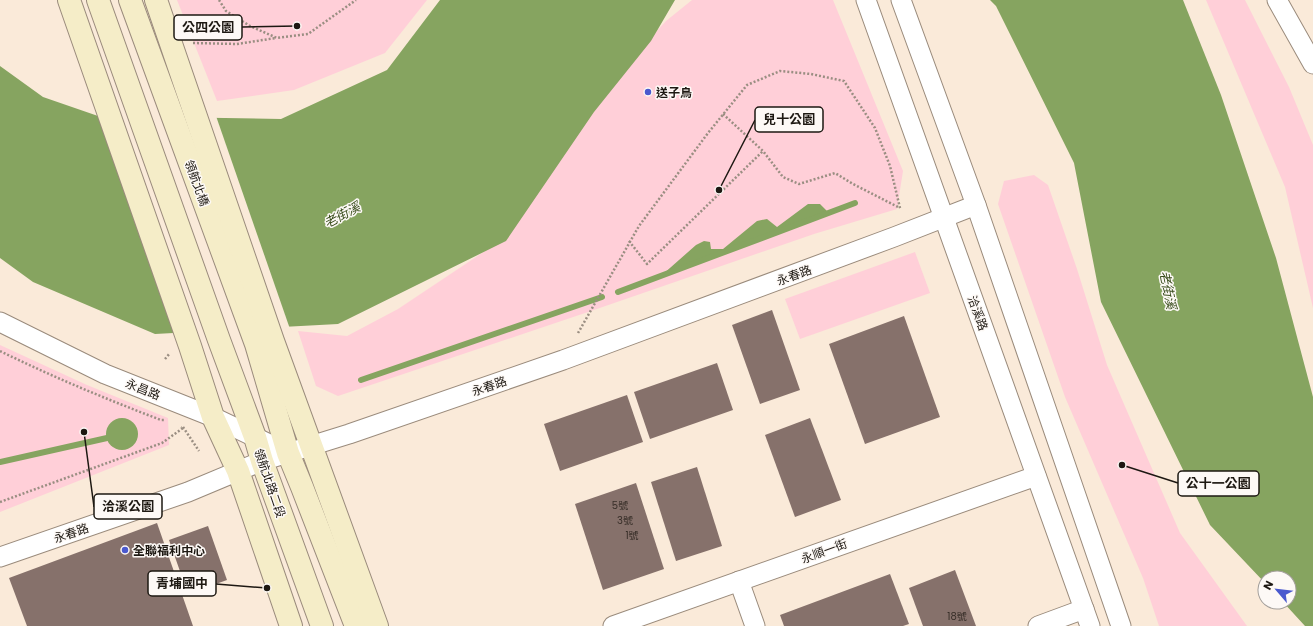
<svg xmlns="http://www.w3.org/2000/svg" width="1313" height="626" viewBox="0 0 1313 626" font-family="Poppins,'Noto Sans TC',sans-serif">
<style>
.green{fill:#ffcfd8}
.water{fill:#86a460}
.pier{fill:#faead9}
.lines{fill:none;stroke-linecap:round;stroke-linejoin:round}
.stream{stroke:#86a460;stroke-width:6}
.building{fill:#86716b}
.street-casing{stroke:#9a8b7c;stroke-width:21}
.secondary-casing{stroke:#9a8b7c;stroke-width:24}
.path{stroke:#9a8e82;stroke-width:2.5;stroke-dasharray:2 2;stroke-linecap:butt}
.street{stroke:#fff;stroke-width:19}
.secondary{stroke:#f5edc8;stroke-width:22}
.poi-dot{fill:#4a59ce;stroke:#fdf9f6;stroke-width:1.5}
.labels{text-anchor:middle;dominant-baseline:central;stroke-width:3;stroke-linejoin:round;paint-order:stroke}
.number-label{font-size:10px;fill:#372e28}
.poi-label{font-size:12px;font-weight:bold;fill:#1d1812;stroke:#fdf9f6;text-anchor:start}
.street-label{font-size:12px;fill:#1d1812;stroke:#fdf9f6}
.water-label{font-size:13px;font-style:italic;fill:#374b1a;stroke:#fdf9f6}
.leader{fill:none;stroke:#1d1812;stroke-width:1.5}
.callout-dot{fill:#1d1812;stroke:#fdf9f6;stroke-width:1.5}
.callout{fill:#fdf9f6;stroke:#1d1812;stroke-width:1.5}
.callout-label{font-size:13px;text-anchor:middle;font-weight:bold;fill:#1d1812}
</style>
<rect width="100%" height="100%" fill="#faead9"/>
<g class="green">
<path d="M 177,0 L 427,0 L 385,53 L 294,90 L 217,101 Z"/>
<path d="M 692,0 L 833,0 L 903,171 L 897,209 L 814,234 L 591,311 L 338,396 L 316,386 L 298,331 L 347,336 L 398,309 L 503,239 L 618,73 L 666,21 Z"/>
<path d="M 1206,0 L 1245,0 L 1289,87 L 1313,145 L 1313,308 L 1285,187 Z"/>
<path d="M 1034,175 L 1048,185 L 1077,269 L 1107,365 L 1180,533 L 1247,626 L 1159,626 L 1143,578 L 1065,397 L 998,204 L 1004,181 Z"/>
<path d="M 915,252 L 930,293 L 800,339 L 785,299 Z"/>
<path d="M 0,345 L 87,385 L 168,418 L 169,445 L 0,512 Z"/>
</g>
<g class="water">
<path d="M 440,0 L 675,0 L 651,41 L 594,112 L 506,241 L 338,324 L 155,334 L 33,282 L 0,258 L 0,66 L 43,97 L 98,116 L 281,119 L 387,70 Z"/>
<path d="M 990,0 L 1183,0 L 1221,95 L 1276,258 L 1313,397 L 1313,626 L 1305,626 L 1283,602 L 1289,602 L 1289,578 L 1265,578 L 1265,583 L 1210,525 L 1101,302 L 1074,163 L 996,6 Z"/>
<path d="M 808,204 L 820,204 L 829,213 L 662,275 L 696,245 L 704,241 L 710,242 L 711,249 L 723,249 L 757,221 L 767,219 L 777,227 Z"/>
<circle cx="122" cy="434" r="16"/>
</g>
<path class="pier" d="M 101,115 L 216,116 L 290,329 L 181,335 Z"/>
<g class="lines">
<g class="stream">
<path d="M 618,292 L 855,203"/>
<path d="M 361,380 L 602,297"/>
<path d="M 0,462 L 107,438"/>
</g>
</g>
<g class="building">
<path d="M 772,310 L 800,390 L 760,404 L 732,325 Z"/>
<path d="M 904,316 L 940,417 L 865,444 L 829,344 Z"/>
<path d="M 717,363 L 733,410 L 650,439 L 634,392 Z"/>
<path d="M 627,395 L 643,442 L 560,471 L 544,424 Z"/>
<path d="M 810,418 L 841,500 L 795,517 L 765,435 Z"/>
<path d="M 697,467 L 722,546 L 676,561 L 651,482 Z"/>
<path d="M 636,483 L 664,569 L 603,590 L 575,504 Z"/>
<path d="M 157,523 L 193,626 L 27,626 L 9,578 Z"/>
<path d="M 208,526 L 227,580 L 188,594 L 169,540 Z"/>
<path d="M 955,570 L 976,626 L 923,626 L 909,588 Z"/>
<path d="M 890,574 L 909,624 L 903,626 L 784,626 L 780,615 Z"/>
</g>
<g class="lines">
<g class="street-casing">
<g id="street">
<path d="M 866,0 L 1090,626"/>
<path d="M 901,0 L 976,205 L 1121,626"/>
<path d="M 1277,0 L 1313,64"/>
<path d="M 0,322 L 105,374 L 213,417 L 288,453"/>
<path d="M 0,557 L 188,492 L 262,461 L 349,434 L 563,360 L 894,237 L 976,205"/>
<path d="M 739,581 L 755,626"/>
<path d="M 613,626 L 1036,476"/>
<path d="M 1038,626 L 1084,609"/>
</g>
</g>
<g class="secondary-casing">
<g id="secondary">
<path d="M 69,0 L 190,346 L 213,417 L 238,471 L 291,626"/>
<path d="M 98,0 L 219,340 L 255,437 L 262,461 L 322,626"/>
<path d="M 130,0 L 256,344 L 288,453 L 302,487 L 356,626"/>
<path d="M 156,0 L 273,341 L 377,626"/>
</g>
</g>
<g class="path">
<path d="M 219,0 L 226,11 L 250,26 L 277,38 L 308,34 L 356,0"/>
<path d="M 193,43 L 237,44 L 276,38"/>
<path d="M 723,114 L 763,151 L 783,177 L 799,184 L 835,173 L 853,184 L 900,208"/>
<path d="M 629,241 L 647,264 L 763,151"/>
<path d="M 578,333 L 639,226 L 708,133 L 747,85 L 780,71 L 811,74 L 844,81 L 875,128 L 890,166 L 900,208"/>
<path d="M 0,351 C 53,377 106,399 161,420 L 165,420"/>
<path d="M 165,359 L 170,353"/>
<path d="M 183,427 L 199,451"/>
<path d="M 0,502 L 162,443 L 183,428 L 181,427"/>
</g>
<use href="#street" class="street"/>
<use href="#secondary" class="secondary"/>
</g>
<g class="poi-dot">
<circle cx="648" cy="92" r="4"/>
<circle cx="125" cy="550" r="4"/>
</g>
<g class="labels">
<g class="number-label">
<text x="620" y="505">5號</text>
<text x="625" y="520">3號</text>
<text x="632" y="535">1號</text>
<text x="957" y="616">18號</text>
</g>
<g class="poi-label">
<text x="656" y="92">送子鳥</text>
<text x="133" y="550">全聯福利中心</text>
</g>
<g class="street-label">
<text transform="translate(197 183) rotate(70)">領航北橋</text>
<text transform="translate(794 275) rotate(-20)">永春路</text>
<text transform="translate(978 313) rotate(70)">洽溪路</text>
<text transform="translate(489 386) rotate(-19)">永春路</text>
<text transform="translate(143 389) rotate(22)">永昌路</text>
<text transform="translate(270 483) rotate(71)">領航北路二段</text>
<text transform="translate(71 533) rotate(-19)">永春路</text>
<text transform="translate(824 551) rotate(-20)">永順一街</text>
</g>
<g class="water-label">
<text transform="translate(342 215) rotate(-28)">老街溪</text>
<text transform="translate(1168 290) rotate(79)">老街溪</text>
</g>
</g>
<path class="leader" d="M297 26L242 27M719 190L755 120M1122 465L1178 483M84 432L94 507M267 588L216 584"/>
<g class="callout-dot">
<circle cx="297" cy="26" r="4"/>
<circle cx="719" cy="190" r="4"/>
<circle cx="1122" cy="465" r="4"/>
<circle cx="84" cy="432" r="4"/>
<circle cx="267" cy="588" r="4"/>
</g>
<g class="callout">
<rect x="174" y="15" width="68" height="25" rx="4"/>
<rect x="755" y="107" width="68" height="25" rx="4"/>
<rect x="1178" y="471" width="81" height="25" rx="4"/>
<rect x="94" y="494" width="68" height="25" rx="4"/>
<rect x="148" y="571" width="68" height="25" rx="4"/>
</g>
<g class="callout-label">
<text x="208" y="32">公四公園</text>
<text x="789" y="124">兒十公園</text>
<text x="1218" y="488">公十一公園</text>
<text x="128" y="511">洽溪公園</text>
<text x="182" y="588">青埔國中</text>
</g>
<g transform="translate(1277 590) rotate(298)"><circle r="19" fill="#fdf9f6" stroke="#a39f9b"/>
<path d="M0-3L7 15L0 10L-7 15Z" fill="#4a59ce"/>
<text y="-6" font-size="11" font-weight="bold" text-anchor="middle" fill="#1d1812">N</text>
</g>
</svg>
